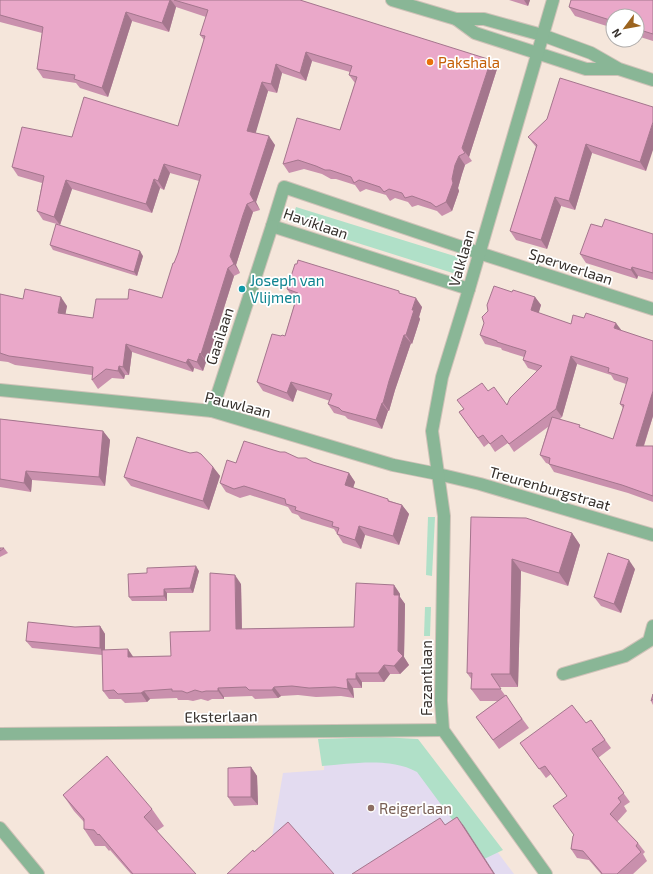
<svg xmlns="http://www.w3.org/2000/svg" width="653" height="874" viewBox="0 0 653 874" font-family="'Exo 2',sans-serif">
<style>
.education{fill:#e3dbf0}
.green{fill:#b0e0c8}
.lines{fill:none;stroke-linecap:round;stroke-linejoin:round}
.minor-casing{stroke:#cfc2b8;stroke-width:14}
.minor{stroke:#89b696;stroke-width:12}
.wall{fill:#c990ad;fill-rule:evenodd}
.shaded-wall{fill:#a4768d}
.building{fill:#eaa8c9;stroke:#a4768d}
.food-dot{fill:#e8710a;stroke:#fff;stroke-width:1.5}
.culture-dot{fill:#0f9aa8;stroke:#fff;stroke-width:1.5}
.education-dot{fill:#8d6e63;stroke:#fff;stroke-width:1.5}
.labels{text-anchor:middle;dominant-baseline:central;stroke-width:3.5;stroke-linejoin:round;paint-order:stroke}
.food-label{font-size:15px;fill:#c56008;stroke:#fff;text-anchor:start}
.street-label{font-size:15px;fill:#36302c;stroke:#fff}
.culture-label{font-size:15px;fill:#0d838f;stroke:#fff;text-anchor:start}
.education-label{font-size:15px;fill:#785e54;stroke:#fff;text-anchor:start}
</style>
<rect width="100%" height="100%" fill="#f5e6db"/>
<path class="education" d="M 420,748 L 514,874 L 273,874 L 271,843 L 283,773 L 324,770 L 325,751 Z"/>
<g class="green">
<path d="M 296,207 L 464,259 L 459,275 L 291,222 Z"/>
<path d="M 428,517 L 435,517 L 432,576 L 426,575 Z"/>
<path d="M 425,607 L 431,607 L 430,636 L 424,636 Z"/>
<path d="M 424,649 L 430,650 L 430,700 L 424,700 Z"/>
<path d="M 381,737 L 418,739 L 503,850 L 482,860 L 417,772 C 389,757 352,764 322,766 L 318,739 Z"/>
</g>
<g class="lines">
<g class="minor-casing">
<g id="minor">
<path d="M 392,0 L 456,19 L 484,19 L 542,35 L 591,53 L 619,69 L 653,80"/>
<path d="M 456,19 L 475,33 L 537,53 L 586,69 L 618,69"/>
<path d="M 469,289 L 272,226 L 284,187 L 479,253 L 653,309"/>
<path d="M 0,390 L 212,411 L 393,465 L 438,474 L 480,484 L 653,535"/>
<path d="M 212,411 L 272,226"/>
<path d="M 563,674 L 625,656 L 649,641 L 653,626"/>
<path d="M 0,734 L 443,730"/>
<path d="M 0,828 L 38,874"/>
<path d="M 546,874 L 443,730 L 441,701 L 444,516 L 432,431 L 442,377 L 469,289 L 553,0"/>
</g>
</g>
<use href="#minor" class="minor"/>
</g>
<g class="wall">
<path d="M 0,0 L 300,0 L 497,69 L 469,157 L 472,161 L 465,165 L 462,174 L 458,188 L 459,191 L 452,211 L 442,216 L 437,211 L 418,205 L 412,207 L 408,202 L 395,198 L 390,201 L 386,195 L 366,189 L 360,192 L 355,185 L 336,179 L 331,179 L 322,174 L 304,169 L 289,173 L 283,164 L 340,130 L 355,83 L 349,75 L 350,72 L 312,61 L 306,81 L 282,73 L 277,93 L 268,91 L 255,133 L 275,145 L 256,202 L 260,210 L 253,212 L 249,224 L 236,265 L 240,273 L 234,276 L 207,362 L 206,362 L 203,371 L 194,368 L 193,372 L 132,352 L 129,375 L 125,375 L 124,379 L 112,378 L 98,389 L 92,380 L 92,375 L 15,365 L 8,362 L 0,361 L 0,294 L 23,299 L 67,306 L 65,314 L 93,318 L 128,299 L 162,298 L 178,253 L 199,181 L 170,173 L 164,190 L 160,188 L 152,213 L 72,189 L 60,225 L 43,220 L 37,211 L 42,183 L 18,176 L 12,167 L 72,137 L 178,126 L 204,40 L 200,35 L 206,17 L 176,7 L 169,32 L 132,21 L 108,97 L 80,88 L 76,83 L 43,78 L 37,69 L 42,33 L 0,22 Z"/>
<path d="M 509,0 L 530,0 L 528,6 Z"/>
<path d="M 653,0 L 653,41 L 637,36 L 637,16 L 613,16 L 613,28 L 575,16 L 569,7 Z"/>
<path d="M 653,107 L 646,171 L 592,153 L 575,210 L 561,206 L 547,249 L 516,240 L 510,231 L 536,147 L 528,137 Z"/>
<path d="M 602,227 L 653,234 L 653,280 L 638,276 L 637,279 L 586,263 L 580,254 Z"/>
<path d="M 50,245 L 143,256 L 137,276 L 53,250 Z"/>
<path d="M 287,289 L 401,294 L 422,307 L 419,317 L 420,319 L 412,344 L 411,343 L 395,390 L 389,411 L 388,411 L 382,429 L 348,419 L 345,416 L 334,413 L 328,404 L 330,401 L 297,390 L 293,402 L 263,391 L 257,382 L 281,336 L 285,336 L 296,299 L 293,298 Z"/>
<path d="M 512,292 L 535,297 L 541,305 L 538,313 L 571,324 L 622,331 L 653,341 L 653,416 L 644,446 L 653,446 L 653,502 L 628,493 L 554,472 L 549,464 L 546,463 L 540,455 L 548,427 L 514,452 L 508,443 L 495,452 L 489,443 L 484,447 L 459,412 L 488,391 L 507,405 L 537,371 L 528,368 L 523,360 L 524,357 L 502,350 L 501,348 L 485,344 L 480,335 ZM 577,364 L 611,375 L 614,380 L 626,384 L 620,404 L 623,408 L 613,439 L 583,429 L 560,419 L 562,417 Z"/>
<path d="M 0,419 L 103,431 L 110,440 L 105,486 L 32,480 L 31,492 L 0,487 Z"/>
<path d="M 298,458 L 313,462 L 349,473 L 355,482 L 353,488 L 402,505 L 409,514 L 399,545 L 365,535 L 361,549 L 343,543 L 334,529 L 301,519 L 298,515 L 292,513 L 288,507 L 250,495 L 240,498 L 226,492 L 220,483 L 236,463 Z"/>
<path d="M 213,467 L 220,476 L 209,510 L 131,486 L 124,477 Z"/>
<path d="M 471,517 L 572,533 L 580,545 L 568,586 L 521,571 L 518,687 L 499,687 L 529,728 L 499,749 L 476,717 L 498,701 L 480,701 L 471,689 L 472,680 L 467,673 Z"/>
<path d="M 0,548 L 4,548 L 8,553 L 0,557 Z"/>
<path d="M 635,569 L 621,613 L 601,606 L 594,597 Z"/>
<path d="M 199,571 L 193,593 L 167,593 L 167,601 L 132,601 L 129,597 Z"/>
<path d="M 241,584 L 242,629 L 354,627 L 394,585 L 400,594 L 400,597 L 405,604 L 404,657 L 409,665 L 400,674 L 390,674 L 384,682 L 362,682 L 362,688 L 353,688 L 354,698 L 341,696 L 316,697 L 298,695 L 281,696 L 278,698 L 255,699 L 252,696 L 224,697 L 224,699 L 212,699 L 208,701 L 201,699 L 193,701 L 188,700 L 178,700 L 177,698 L 150,699 L 147,702 L 125,703 L 121,699 L 109,699 L 103,691 L 102,655 L 32,648 L 26,641 L 75,627 L 100,626 L 105,634 L 105,650 L 134,657 L 171,656 L 210,631 Z"/>
<path d="M 653,694 L 653,705 L 651,701 Z"/>
<path d="M 591,720 L 611,748 L 598,758 L 630,802 L 624,806 L 627,811 L 617,822 L 638,843 L 645,852 L 643,854 L 647,861 L 633,874 L 601,874 L 589,860 L 577,858 L 571,849 L 574,835 L 567,796 L 551,774 L 546,778 L 520,743 L 586,723 Z"/>
<path d="M 251,767 L 257,776 L 258,805 L 234,806 L 228,797 Z"/>
<path d="M 63,795 L 152,809 L 164,826 L 157,831 L 196,874 L 131,874 L 110,850 L 109,851 L 105,846 L 95,846 L 84,829 L 84,822 L 74,811 Z"/>
</g>
<g class="shaded-wall">
<path d="M 170,0 L 171,0 L 176,7 L 169,32 L 162,23 Z"/>
<path d="M 524,0 L 530,0 L 528,6 Z"/>
<path d="M 126,12 L 132,21 L 108,97 L 102,88 Z"/>
<path d="M 306,52 L 312,61 L 306,81 L 300,73 Z"/>
<path d="M 491,60 L 497,69 L 469,157 L 472,161 L 462,148 Z"/>
<path d="M 276,64 L 282,73 L 277,93 L 271,84 Z"/>
<path d="M 262,82 L 268,91 L 254,139 L 247,131 Z"/>
<path d="M 653,122 L 653,150 L 646,171 L 640,162 Z"/>
<path d="M 269,136 L 275,145 L 256,202 L 260,210 L 254,201 L 250,194 Z"/>
<path d="M 586,144 L 592,153 L 575,210 L 569,201 Z"/>
<path d="M 459,156 L 465,165 L 462,174 L 458,188 L 459,191 L 452,211 L 446,202 L 455,165 Z"/>
<path d="M 164,164 L 170,173 L 164,190 L 158,181 Z"/>
<path d="M 154,179 L 160,188 L 152,213 L 146,204 Z"/>
<path d="M 66,180 L 72,189 L 60,225 L 54,217 Z"/>
<path d="M 555,197 L 561,206 L 547,249 L 541,240 Z"/>
<path d="M 247,204 L 253,212 L 249,224 L 236,265 L 240,273 L 234,264 L 230,256 L 243,215 Z"/>
<path d="M 140,251 L 143,256 L 137,276 L 134,272 Z"/>
<path d="M 632,267 L 638,276 L 637,279 L 631,270 Z"/>
<path d="M 228,268 L 234,276 L 207,362 L 201,354 Z"/>
<path d="M 61,297 L 67,306 L 64,322 L 58,313 Z"/>
<path d="M 535,297 L 541,305 L 537,319 L 531,310 Z"/>
<path d="M 416,298 L 422,307 L 419,317 L 420,319 L 412,344 L 406,335 L 412,310 Z"/>
<path d="M 616,323 L 622,331 L 614,328 Z"/>
<path d="M 404,335 L 411,343 L 395,390 L 389,411 L 383,403 L 389,381 Z"/>
<path d="M 126,344 L 132,352 L 129,375 L 123,367 Z"/>
<path d="M 200,353 L 206,362 L 203,371 L 197,362 Z"/>
<path d="M 571,356 L 577,364 L 562,417 L 556,409 Z"/>
<path d="M 188,359 L 194,368 L 193,372 L 186,363 Z"/>
<path d="M 119,366 L 125,375 L 124,379 L 118,371 Z"/>
<path d="M 291,382 L 297,390 L 293,402 L 287,393 Z"/>
<path d="M 653,391 L 653,416 L 641,454 L 636,446 Z"/>
<path d="M 382,403 L 388,411 L 382,429 L 376,420 Z"/>
<path d="M 103,431 L 110,440 L 105,486 L 99,477 Z"/>
<path d="M 213,467 L 220,476 L 209,510 L 203,501 Z"/>
<path d="M 26,471 L 32,480 L 31,492 L 24,483 Z"/>
<path d="M 349,473 L 355,482 L 351,494 L 345,485 Z"/>
<path d="M 402,505 L 409,514 L 399,545 L 393,536 Z"/>
<path d="M 359,526 L 365,535 L 361,549 L 355,540 Z"/>
<path d="M 572,533 L 580,545 L 568,586 L 559,573 Z"/>
<path d="M 512,559 L 521,571 L 518,687 L 510,674 Z"/>
<path d="M 629,560 L 635,569 L 621,613 L 614,604 Z"/>
<path d="M 196,566 L 199,571 L 193,593 L 190,588 Z"/>
<path d="M 235,575 L 241,584 L 242,637 L 236,629 Z"/>
<path d="M 394,585 L 400,594 L 400,597 L 405,604 L 404,657 L 409,665 L 400,674 L 394,666 L 398,651 L 394,595 Z"/>
<path d="M 164,589 L 167,593 L 167,601 L 164,596 Z"/>
<path d="M 100,626 L 105,634 L 105,656 L 100,648 Z"/>
<path d="M 128,649 L 134,658 L 128,657 Z"/>
<path d="M 384,665 L 390,674 L 384,682 L 378,673 Z"/>
<path d="M 356,673 L 362,682 L 362,688 L 356,679 Z"/>
<path d="M 347,679 L 353,688 L 354,698 L 348,689 Z"/>
<path d="M 274,687 L 281,696 L 278,698 L 272,690 Z"/>
<path d="M 218,688 L 224,697 L 224,699 L 218,691 Z"/>
<path d="M 144,691 L 150,699 L 147,702 L 141,693 Z"/>
<path d="M 251,767 L 257,776 L 258,805 L 251,797 Z"/>
<path d="M 457,817 L 464,826 L 495,874 L 494,874 Z"/>
</g>
<g class="building">
<path d="M 0,0 L 170,0 L 162,23 L 126,12 L 102,88 L 74,79 L 75,75 L 37,69 L 43,27 L 0,15 Z"/>
<path d="M 174,0 L 300,0 L 491,60 L 462,148 L 465,153 L 459,156 L 455,165 L 452,179 L 453,183 L 446,202 L 436,207 L 431,203 L 412,196 L 405,198 L 402,193 L 389,189 L 384,192 L 380,187 L 359,180 L 354,183 L 351,177 L 330,170 L 325,170 L 316,166 L 298,160 L 283,164 L 297,118 L 340,130 L 357,77 L 349,75 L 352,66 L 306,52 L 300,73 L 276,64 L 271,84 L 262,82 L 247,131 L 269,136 L 250,194 L 254,201 L 247,204 L 243,215 L 230,256 L 234,264 L 228,268 L 201,354 L 200,353 L 197,362 L 188,359 L 186,363 L 126,344 L 123,367 L 119,366 L 118,371 L 106,369 L 92,380 L 93,367 L 9,356 L 0,353 L 0,294 L 23,299 L 25,289 L 61,297 L 58,313 L 93,318 L 96,299 L 128,299 L 129,289 L 162,298 L 173,263 L 174,263 L 178,253 L 201,175 L 164,164 L 158,181 L 154,179 L 146,204 L 66,180 L 54,217 L 37,211 L 44,176 L 12,167 L 22,127 L 72,137 L 84,97 L 178,126 L 205,36 L 200,35 L 208,10 Z"/>
<path d="M 571,0 L 653,0 L 653,34 L 637,29 L 637,16 L 613,16 L 613,21 L 569,7 Z"/>
<path d="M 560,78 L 653,107 L 653,122 L 640,162 L 586,144 L 569,201 L 555,197 L 541,240 L 510,231 L 537,145 L 528,137 L 547,119 Z"/>
<path d="M 605,219 L 653,234 L 653,273 L 632,267 L 631,270 L 580,254 L 591,224 L 602,227 Z"/>
<path d="M 56,224 L 140,251 L 134,272 L 50,245 Z"/>
<path d="M 298,260 L 399,291 L 399,293 L 416,298 L 412,310 L 414,310 L 406,335 L 404,335 L 389,381 L 383,403 L 382,403 L 376,420 L 342,411 L 339,408 L 328,404 L 332,394 L 291,382 L 287,393 L 257,382 L 272,334 L 281,336 L 282,335 L 285,336 L 298,293 L 287,289 L 295,264 L 297,264 Z"/>
<path d="M 494,286 L 512,292 L 513,290 L 535,297 L 531,310 L 571,324 L 573,315 L 584,318 L 586,313 L 616,323 L 614,328 L 653,341 L 653,391 L 636,446 L 653,446 L 653,496 L 622,485 L 549,464 L 550,458 L 540,455 L 552,417 L 580,425 L 579,427 L 613,439 L 624,405 L 620,404 L 628,378 L 608,372 L 609,368 L 571,356 L 556,409 L 509,444 L 502,435 L 490,444 L 483,435 L 478,438 L 459,412 L 464,409 L 457,400 L 482,383 L 488,391 L 494,387 L 507,405 L 510,398 L 542,366 L 523,360 L 526,351 L 497,342 L 497,341 L 480,335 L 484,323 L 482,317 L 488,311 L 487,305 Z"/>
<path d="M 0,419 L 103,431 L 99,477 L 26,471 L 24,483 L 0,479 Z"/>
<path d="M 137,437 L 190,453 L 197,452 L 201,454 L 213,467 L 203,501 L 124,477 Z"/>
<path d="M 244,441 L 280,452 L 285,452 L 298,458 L 306,458 L 313,462 L 349,473 L 345,485 L 388,499 L 388,501 L 402,505 L 393,536 L 359,526 L 355,540 L 337,534 L 339,528 L 332,526 L 333,522 L 295,510 L 296,507 L 286,504 L 285,499 L 244,486 L 234,489 L 220,483 L 227,460 L 236,463 Z"/>
<path d="M 471,517 L 526,518 L 572,533 L 559,573 L 512,559 L 510,674 L 491,674 L 501,689 L 471,689 L 472,673 L 467,673 Z"/>
<path d="M 0,548 L 4,548 L 0,551 Z"/>
<path d="M 608,553 L 629,560 L 614,604 L 594,597 Z"/>
<path d="M 196,566 L 190,588 L 164,589 L 164,596 L 129,597 L 128,574 L 147,573 L 147,568 Z"/>
<path d="M 210,573 L 235,575 L 236,629 L 354,627 L 356,583 L 394,585 L 394,595 L 399,595 L 398,651 L 403,656 L 394,666 L 384,665 L 378,673 L 356,673 L 356,679 L 347,679 L 348,689 L 335,687 L 309,688 L 292,686 L 274,687 L 272,690 L 249,690 L 246,687 L 218,688 L 218,691 L 206,691 L 202,692 L 195,690 L 187,693 L 182,691 L 172,691 L 172,689 L 144,691 L 141,693 L 118,694 L 114,690 L 103,691 L 102,650 L 128,649 L 128,657 L 171,656 L 170,632 L 210,631 Z"/>
<path d="M 28,622 L 75,627 L 100,626 L 100,648 L 26,641 Z"/>
<path d="M 653,694 L 653,699 L 651,701 Z"/>
<path d="M 506,695 L 522,719 L 493,740 L 476,717 Z"/>
<path d="M 572,705 L 586,723 L 591,720 L 605,740 L 592,749 L 624,793 L 618,798 L 621,802 L 610,814 L 638,843 L 636,846 L 641,852 L 617,874 L 602,874 L 601,872 L 583,851 L 571,849 L 573,836 L 574,835 L 553,806 L 567,796 L 545,766 L 539,769 L 520,743 Z"/>
<path d="M 107,756 L 152,809 L 144,817 L 196,874 L 133,874 L 99,834 L 98,835 L 94,830 L 84,829 L 84,819 L 63,795 Z"/>
<path d="M 251,767 L 251,797 L 228,797 L 228,768 Z"/>
<path d="M 457,817 L 494,874 L 352,874 L 440,818 L 445,825 Z"/>
<path d="M 288,822 L 334,874 L 227,874 L 253,850 L 254,852 Z"/>
</g>
<circle class="food-dot" cx="430" cy="62" r="4"/>
<circle class="culture-dot" cx="242" cy="289" r="4"/>
<circle class="education-dot" cx="371" cy="808" r="4"/>
<g class="labels">
<g class="food-label">
<text x="438" y="62">Pakshala</text>
</g>
<g class="street-label">
<text transform="translate(316 223) rotate(19)">Haviklaan</text>
<text transform="translate(461 258) rotate(-74)">Valklaan</text>
<text transform="translate(571 266) rotate(18)">Sperwerlaan</text>
<text transform="translate(219 336) rotate(-72)">Gaailaan</text>
<text transform="translate(238 404) rotate(14)">Pauwlaan</text>
<text transform="translate(550 488) rotate(16)">Treurenburgstraat</text>
<text transform="translate(426 678) rotate(-90)">Fazantlaan</text>
<text transform="translate(221 716) rotate(-1)">Eksterlaan</text>
</g>
<g class="culture-label">
<text x="250" y="280">Joseph van<tspan x="250" dy="17">Vlijmen</tspan></text>
</g>
<g class="education-label">
<text x="379" y="808">Reigerlaan</text>
</g>
</g>
<g transform="translate(625 28) rotate(238)"><circle r="19" fill="#ffffff" stroke="#afacab"/>
<path d="M0-3L7 15L0 10L-7 15Z" fill="#9c641f"/>
<text y="-6" font-size="11" font-weight="bold" text-anchor="middle" fill="#36302c">N</text>
</g>
</svg>
